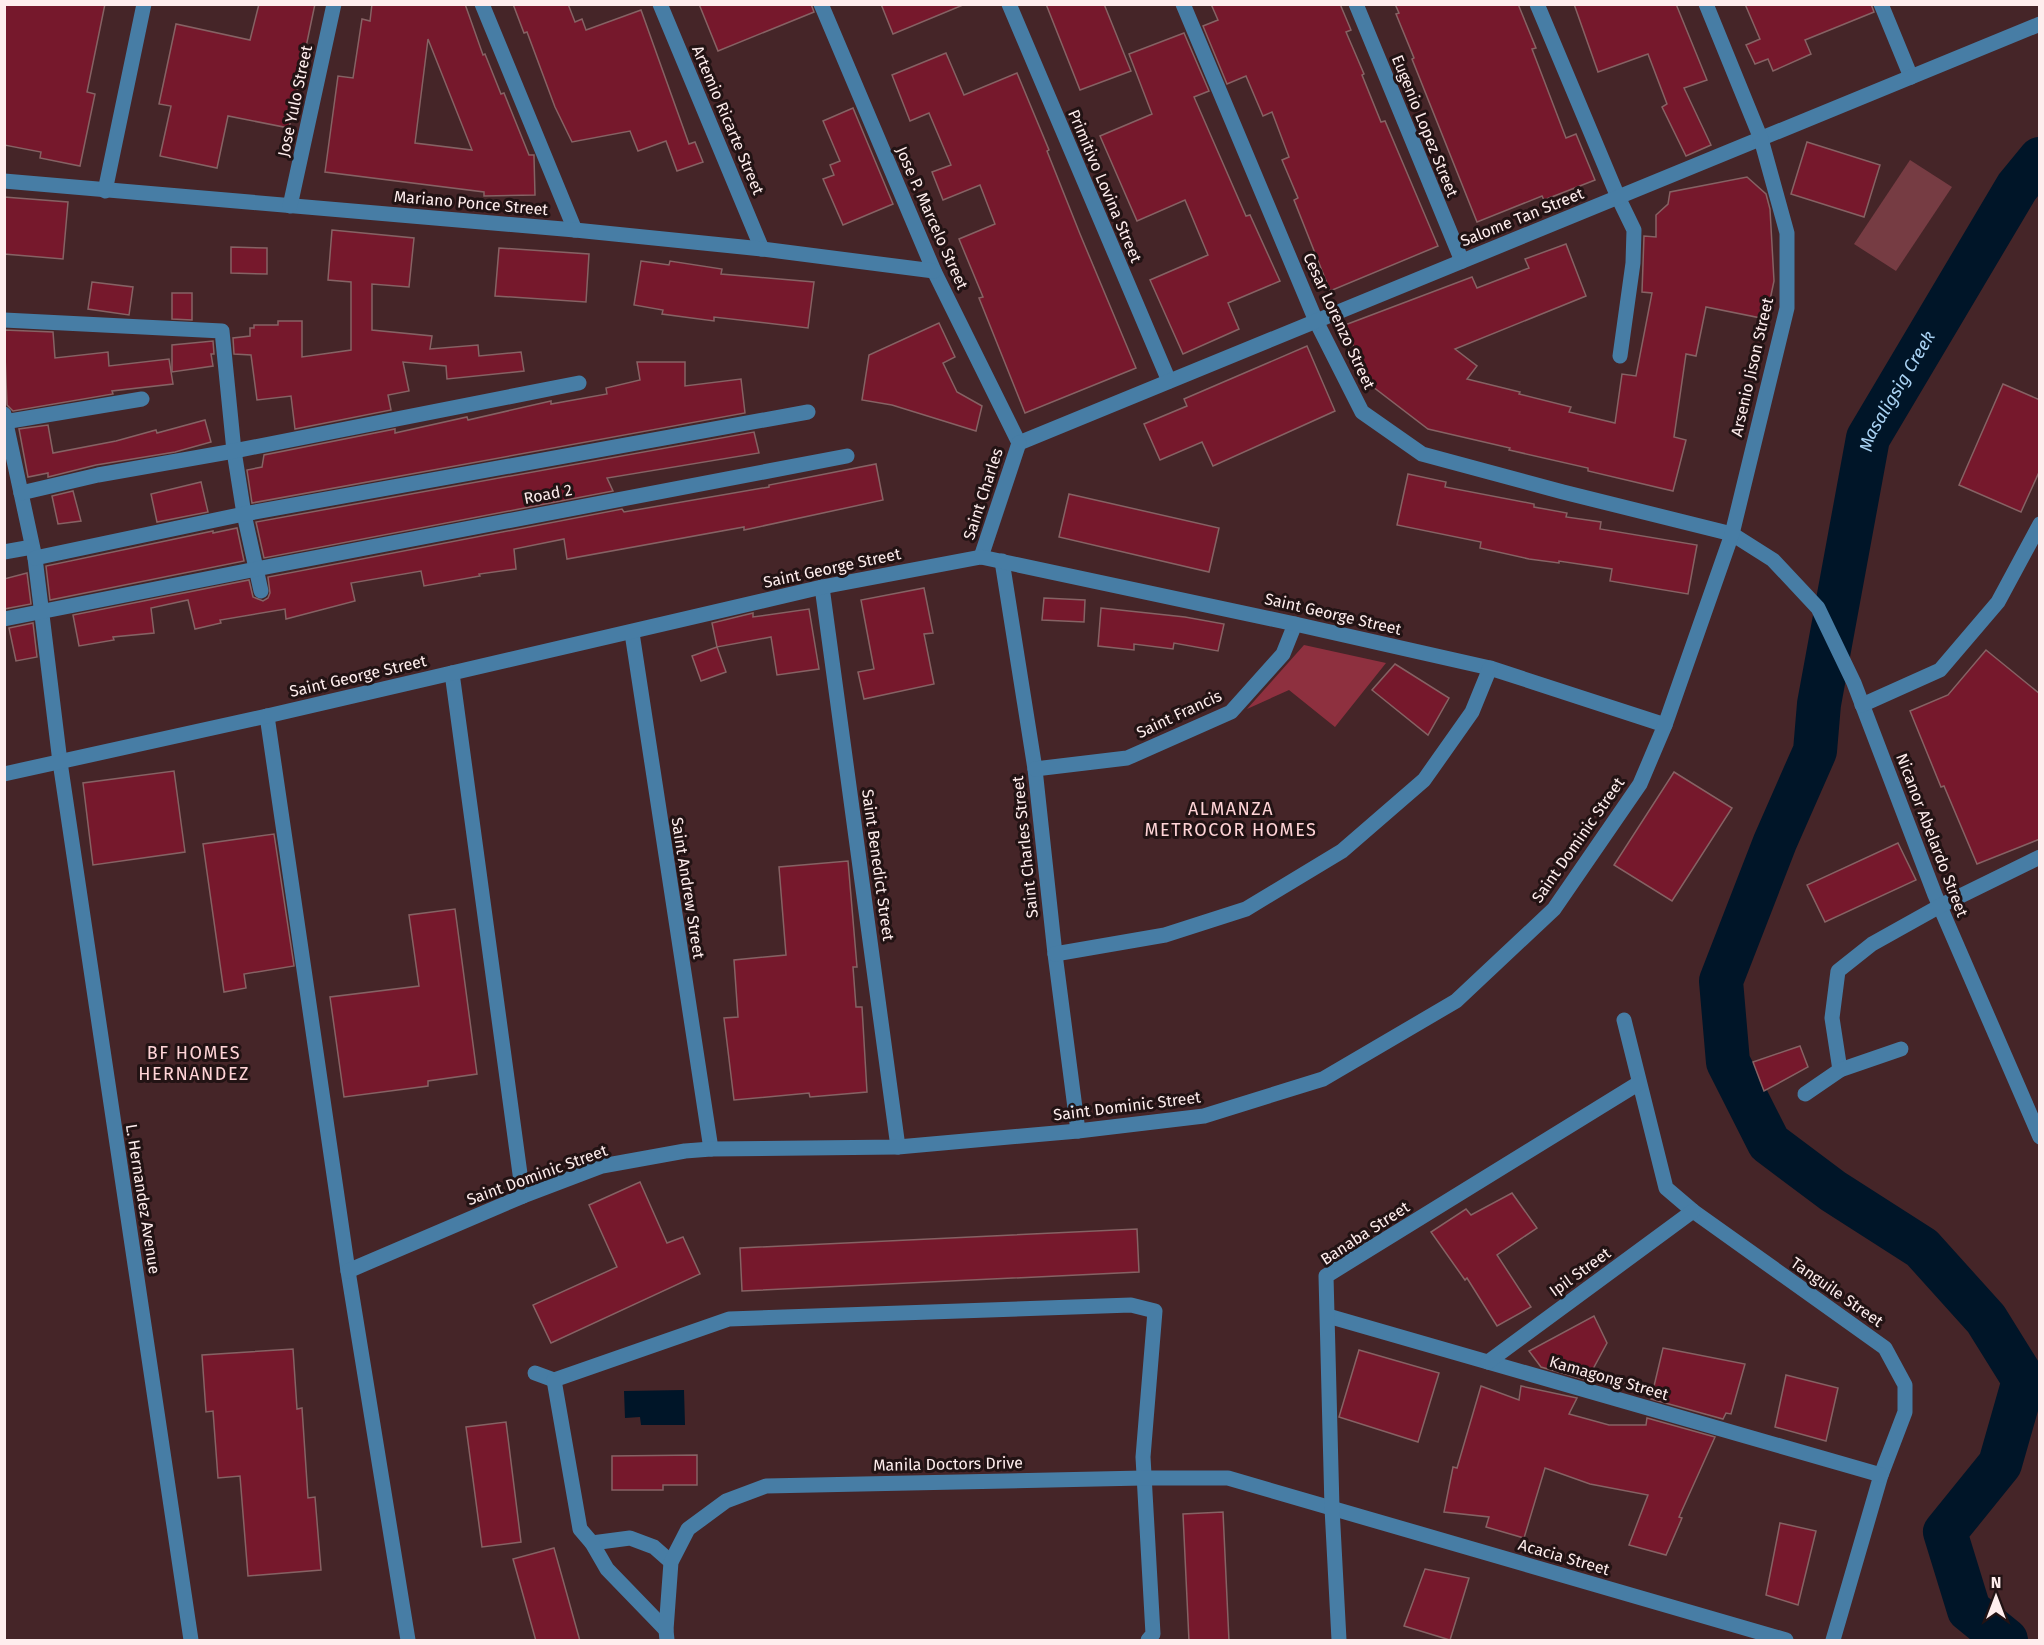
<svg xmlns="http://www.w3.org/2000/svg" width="2044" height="1645" viewBox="0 0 2044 1645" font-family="'Fira Sans',sans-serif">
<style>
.green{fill:#763c43}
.forest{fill:#8e303f}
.water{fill:#001528}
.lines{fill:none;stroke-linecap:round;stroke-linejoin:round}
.river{stroke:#001528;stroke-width:44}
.building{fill:#76182c;stroke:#866264;stroke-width:1.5;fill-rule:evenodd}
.minor{stroke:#477da5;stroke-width:15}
.labels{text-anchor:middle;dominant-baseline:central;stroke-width:6;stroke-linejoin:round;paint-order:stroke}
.street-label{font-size:16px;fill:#feeded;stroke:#221314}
.water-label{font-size:18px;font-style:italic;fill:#aad3f4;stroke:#221314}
.neighbourhood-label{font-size:18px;letter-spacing:1.5px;fill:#ffd4d7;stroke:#221314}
</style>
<rect width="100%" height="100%" fill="#452528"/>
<path class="green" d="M 1910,160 L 1952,187 L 1896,271 L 1854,244 Z"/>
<path class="forest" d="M 1304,645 L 1386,663 L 1335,727 L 1289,690 L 1247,709 Z"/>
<path class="water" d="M 684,1390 L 685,1425 L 641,1425 L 640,1417 L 625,1418 L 624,1391 Z"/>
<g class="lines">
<path class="river" id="s1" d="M 2006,1640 L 1969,1610 L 1945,1532 L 2000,1464 L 2024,1380 L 1986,1319 L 1922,1248 L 1833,1191 L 1769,1143 L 1728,1062 L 1721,981 L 1775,842 L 1815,751 L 1819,704 L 1868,438 L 2017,187 L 2040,159"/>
</g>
<g class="building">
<path d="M 4,4 L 105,4 L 87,92 L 95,94 L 80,166 L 40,158 L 41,152 L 4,145 Z"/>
<path d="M 259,4 L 315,4 L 289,128 L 228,116 L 217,168 L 160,156 L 171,106 L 159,104 L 176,24 L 250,40 Z"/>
<path d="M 372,4 L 465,4 L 483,55 L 485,54 L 501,94 L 504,93 L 529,155 L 534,155 L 534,157 L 535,195 L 484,196 L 484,192 L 325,172 L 338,76 L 353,78 L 362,19 L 370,21 ZM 428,39 L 472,150 L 415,143 Z"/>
<path d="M 513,4 L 568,4 L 575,22 L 582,19 L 586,30 L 641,10 L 689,144 L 695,142 L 703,162 L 677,171 L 666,141 L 638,151 L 630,131 L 572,142 L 555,107 L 527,32 L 524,33 Z"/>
<path d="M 699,4 L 811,4 L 814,12 L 718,51 Z"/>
<path d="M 881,4 L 963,4 L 963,5 L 893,34 Z"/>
<path d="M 1046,4 L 1104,4 L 1131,71 L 1080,90 Z"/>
<path d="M 1211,4 L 1340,4 L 1351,30 L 1346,32 L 1364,74 L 1362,75 L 1381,122 L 1385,121 L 1438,246 L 1330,291 L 1294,200 L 1298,198 L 1282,160 L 1289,157 L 1272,112 L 1263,116 L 1246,76 L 1227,84 L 1203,26 L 1218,20 Z"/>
<path d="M 1395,4 L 1518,4 L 1536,48 L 1532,49 L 1566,138 L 1576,134 L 1595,180 L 1544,200 L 1542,196 L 1477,222 L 1412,59 L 1414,58 L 1396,14 L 1399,13 Z"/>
<path d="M 1574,4 L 1676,4 L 1707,80 L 1684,88 L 1711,145 L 1686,156 L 1662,107 L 1667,104 L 1648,54 L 1598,72 Z"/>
<path d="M 1745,4 L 1871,4 L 1874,12 L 1805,40 L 1811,54 L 1773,71 L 1768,59 L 1755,64 L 1746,45 L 1760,39 Z"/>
<path d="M 1184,33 L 1209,91 L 1194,97 L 1246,216 L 1250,215 L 1280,281 L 1228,303 L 1239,329 L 1183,354 L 1150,280 L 1208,255 L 1185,200 L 1137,221 L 1100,136 L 1152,114 L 1129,54 Z"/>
<path d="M 946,53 L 964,95 L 1017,73 L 1049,150 L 1047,151 L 1080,234 L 1136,368 L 1025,413 L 979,298 L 983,297 L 959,239 L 995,224 L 980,185 L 943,200 L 932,172 L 951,165 L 929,113 L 910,121 L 892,75 Z"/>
<path d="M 853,108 L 893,204 L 843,225 L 823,179 L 834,175 L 830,165 L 840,161 L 823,121 Z"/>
<path d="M 1807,142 L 1880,165 L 1864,217 L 1791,194 Z"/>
<path d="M 1747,177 L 1766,194 L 1770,209 L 1774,281 L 1766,319 L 1706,307 L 1696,356 L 1686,354 L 1674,437 L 1686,440 L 1673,491 L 1588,471 L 1588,468 L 1509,450 L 1510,448 L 1428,429 L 1368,383 L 1345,325 L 1472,277 L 1477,288 L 1529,268 L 1525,259 L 1566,244 L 1586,296 L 1455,349 L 1477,366 L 1467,379 L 1520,392 L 1519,394 L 1571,407 L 1569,412 L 1615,423 L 1622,374 L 1636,376 L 1652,293 L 1642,292 L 1644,236 L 1656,237 L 1656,215 L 1668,204 L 1670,192 Z"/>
<path d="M 4,197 L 68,202 L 63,259 L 4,254 Z"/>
<path d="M 332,230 L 414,238 L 409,287 L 372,284 L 372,330 L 432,336 L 430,349 L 478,345 L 479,356 L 521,352 L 524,371 L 447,379 L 446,366 L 403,362 L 409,391 L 388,395 L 391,410 L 295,429 L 291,396 L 257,400 L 251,355 L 234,354 L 233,338 L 250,336 L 250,328 L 254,328 L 254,325 L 278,325 L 278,321 L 302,321 L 302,357 L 351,350 L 351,282 L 328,280 Z"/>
<path d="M 231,247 L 267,248 L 267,274 L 231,273 Z"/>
<path d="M 499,248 L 589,254 L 586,302 L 495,296 Z"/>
<path d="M 641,261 L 669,265 L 670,261 L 722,269 L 721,274 L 814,282 L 808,328 L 714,317 L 714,321 L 662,314 L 663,310 L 634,305 Z"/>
<path d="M 92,282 L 133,287 L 129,315 L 88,309 Z"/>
<path d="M 172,293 L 192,293 L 192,320 L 172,319 Z"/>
<path d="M 939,323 L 955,357 L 943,363 L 957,392 L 982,406 L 976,431 L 892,405 L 862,400 L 869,355 Z"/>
<path d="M 4,330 L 53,332 L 55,358 L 108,352 L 109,366 L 169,359 L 173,384 L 112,391 L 113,394 L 13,411 L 7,405 Z"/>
<path d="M 213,341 L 214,354 L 211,354 L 213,366 L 172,372 L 172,345 Z"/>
<path d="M 1307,346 L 1335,411 L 1213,466 L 1202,442 L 1160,460 L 1144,424 L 1187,406 L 1184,399 Z"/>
<path d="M 637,362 L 685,362 L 685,386 L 741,379 L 745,413 L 252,503 L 247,470 L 262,467 L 264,455 L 395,429 L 395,433 L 467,417 L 468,420 L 551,401 L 551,404 L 607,394 L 606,388 L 640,380 Z"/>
<path d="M 2003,384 L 2040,400 L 2040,470 L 2021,512 L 1959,485 Z"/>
<path d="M 205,420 L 211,442 L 175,452 L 96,465 L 48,477 L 48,473 L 28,477 L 19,429 L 48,425 L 53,453 L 116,441 L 156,430 L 157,433 Z"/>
<path d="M 754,432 L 759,453 L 607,478 L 613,491 L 264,558 L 256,522 Z"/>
<path d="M 876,464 L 883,500 L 744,530 L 744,527 L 567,559 L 564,539 L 514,549 L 516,569 L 479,574 L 480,576 L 424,586 L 421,571 L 351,583 L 355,601 L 286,619 L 285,609 L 220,620 L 221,623 L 195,629 L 188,600 L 151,608 L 154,633 L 113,637 L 114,640 L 79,646 L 73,615 L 249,580 L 253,597 L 263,601 L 268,598 L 270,593 L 268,577 L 622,509 L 624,512 L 769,487 L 769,485 Z"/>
<path d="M 1408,474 L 1446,482 L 1445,487 L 1534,504 L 1534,507 L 1567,513 L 1566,517 L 1601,522 L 1600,529 L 1697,545 L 1688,594 L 1610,581 L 1612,569 L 1559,561 L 1559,563 L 1529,559 L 1480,548 L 1481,542 L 1397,525 Z"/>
<path d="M 201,482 L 208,512 L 157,522 L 151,494 Z"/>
<path d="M 73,491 L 81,521 L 58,524 L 52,496 Z"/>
<path d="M 1069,494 L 1219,528 L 1209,572 L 1059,537 Z"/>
<path d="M 237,528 L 244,561 L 50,600 L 46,566 L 213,531 L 213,533 Z"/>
<path d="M 27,573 L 31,604 L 4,609 L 4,579 Z"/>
<path d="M 924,588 L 933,633 L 924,634 L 934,684 L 864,699 L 858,672 L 874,669 L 861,600 Z"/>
<path d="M 1044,598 L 1085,600 L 1084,622 L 1042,620 Z"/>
<path d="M 1101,608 L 1185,617 L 1224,624 L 1218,651 L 1174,643 L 1173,649 L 1134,644 L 1134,650 L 1098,646 Z"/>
<path d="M 809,609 L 819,669 L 777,675 L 771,637 L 717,647 L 712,623 L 753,613 L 753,617 Z"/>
<path d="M 33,623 L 37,657 L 16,661 L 9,628 Z"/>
<path d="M 717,647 L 726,672 L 701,681 L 692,656 Z"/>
<path d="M 1986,650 L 2040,694 L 2040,839 L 1977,864 L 1944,786 L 1941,787 L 1910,711 L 1948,695 Z"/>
<path d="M 1395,664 L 1449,698 L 1428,735 L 1372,690 Z"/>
<path d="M 174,771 L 185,852 L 93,865 L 83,783 Z"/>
<path d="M 1674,772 L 1732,808 L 1672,901 L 1614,865 Z"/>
<path d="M 274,834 L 294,966 L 244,974 L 246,988 L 224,992 L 203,844 Z"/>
<path d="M 1898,843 L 1916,880 L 1825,922 L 1807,885 Z"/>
<path d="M 848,861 L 857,967 L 853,967 L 856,1007 L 862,1007 L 867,1092 L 810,1097 L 809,1093 L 734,1100 L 724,1018 L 738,1017 L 734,960 L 786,955 L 779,867 Z"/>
<path d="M 455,909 L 477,1074 L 428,1081 L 428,1086 L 344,1097 L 330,997 L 419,986 L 409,915 Z"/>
<path d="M 1800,1046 L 1808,1067 L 1764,1091 L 1753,1062 Z"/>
<path d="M 640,1182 L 667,1243 L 683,1237 L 700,1274 L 551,1343 L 533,1305 L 617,1267 L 589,1205 Z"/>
<path d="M 1512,1193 L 1537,1228 L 1497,1255 L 1531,1307 L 1497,1326 L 1467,1278 L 1465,1280 L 1431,1232 L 1466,1209 L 1471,1215 Z"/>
<path d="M 1137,1229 L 1139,1272 L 742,1291 L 740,1248 Z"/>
<path d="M 1594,1316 L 1607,1343 L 1587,1380 L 1541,1367 L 1529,1351 Z"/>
<path d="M 1663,1348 L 1745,1364 L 1731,1414 L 1726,1413 L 1723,1419 L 1651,1399 Z"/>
<path d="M 293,1349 L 297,1409 L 302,1408 L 308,1498 L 315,1497 L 321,1570 L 248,1576 L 240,1476 L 218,1478 L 213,1411 L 206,1412 L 202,1355 Z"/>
<path d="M 1359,1350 L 1439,1373 L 1418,1442 L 1339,1417 Z"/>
<path d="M 1786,1375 L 1838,1388 L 1826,1441 L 1775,1427 Z"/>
<path d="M 1481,1386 L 1519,1400 L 1521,1386 L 1577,1398 L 1569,1414 L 1609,1425 L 1646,1425 L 1647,1418 L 1715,1437 L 1679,1517 L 1682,1518 L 1666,1555 L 1629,1545 L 1648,1495 L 1590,1484 L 1545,1468 L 1524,1538 L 1486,1527 L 1489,1517 L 1444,1512 L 1453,1467 L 1457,1468 Z"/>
<path d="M 506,1422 L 521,1542 L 482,1547 L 466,1427 Z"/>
<path d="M 697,1455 L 697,1485 L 663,1485 L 663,1490 L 612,1490 L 612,1456 Z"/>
<path d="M 1223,1512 L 1229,1641 L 1189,1641 L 1183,1514 Z"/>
<path d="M 1780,1523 L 1816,1531 L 1798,1605 L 1766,1595 Z"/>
<path d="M 554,1548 L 580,1641 L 536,1641 L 513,1559 Z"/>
<path d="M 1425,1569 L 1469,1578 L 1450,1640 L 1404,1626 Z"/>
</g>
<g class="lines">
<g class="minor">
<path d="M 482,4 L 575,230"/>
<path d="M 660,4 L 762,249"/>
<path d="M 821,4 L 934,271 L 1019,443"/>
<path d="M 1009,4 L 1169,381"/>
<path d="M 1183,4 L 1316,321 L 1362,412 L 1422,454 L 1563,492 L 1732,534 L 1773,560 L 1818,608 L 1854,683 L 1935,895 L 2040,1137"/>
<path d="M 1356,4 L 1462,261"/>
<path d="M 1537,4 L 1618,197 L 1634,230 L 1633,263 L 1620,356"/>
<path d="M 1881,4 L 1911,77"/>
<path d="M 4,181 L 575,230 L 762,249 L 934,271"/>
<path d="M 105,191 L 144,4"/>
<path d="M 290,206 L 334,4"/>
<path d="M 4,320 L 222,331 L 234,451 L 244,514 L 261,591"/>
<path d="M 4,414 L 35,558 L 60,762 L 191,1640"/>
<path d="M 4,422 L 142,399"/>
<path d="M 1019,443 L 2040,24"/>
<path d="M 21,493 L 98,475 L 234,451 L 579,383"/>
<path d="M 4,552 L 32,547"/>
<path d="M 981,557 L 1019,443"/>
<path d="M 35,558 L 244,514 L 808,412"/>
<path d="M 1002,561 L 1035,769 L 1055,954 L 1078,1131"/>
<path d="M 822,587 L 898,1147"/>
<path d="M 4,619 L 256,569 L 847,456"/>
<path d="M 632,633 L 711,1149"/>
<path d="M 452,673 L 523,1196"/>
<path d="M 1862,705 L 1940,670 L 1998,602 L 2040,524"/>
<path d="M 267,716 L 348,1271 L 408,1640"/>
<path d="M 1035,769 L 1127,758 L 1231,712 L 1283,654 L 1295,624"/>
<path d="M 4,774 L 267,716 L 822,587 L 981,557 L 1295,624 L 1490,668 L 1665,725"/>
<path d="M 1055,954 L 1165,935 L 1246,909 L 1342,851 L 1424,780 L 1472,712 L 1490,668"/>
<path d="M 1624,1020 L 1666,1188 L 1693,1211 L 1885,1348 L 1905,1385 L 1905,1412 L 1881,1475 L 1833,1640"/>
<path d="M 1840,1070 L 1832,1018 L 1838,971 L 1872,944 L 1940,906 L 2040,857"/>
<path d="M 1805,1094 L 1840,1070 L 1901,1049"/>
<path d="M 348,1271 L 523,1196 L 602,1166 L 685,1151 L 711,1149 L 898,1147 L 1078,1131 L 1204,1116 L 1323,1079 L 1456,1001 L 1554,909 L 1640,784 L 1665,725 L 1732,534 L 1787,308 L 1787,233 L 1761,139 L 1706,4"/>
<path d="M 1328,1316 L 1881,1475"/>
<path d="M 1488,1362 L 1693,1211"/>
<path d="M 535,1373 L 554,1380"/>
<path d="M 592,1543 L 630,1538 L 654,1547 L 671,1562"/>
<path d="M 666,1630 L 607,1569 L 592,1543 L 580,1529 L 554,1380 L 729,1319 L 1131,1305 L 1155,1311 L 1143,1457 L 1153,1634 L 1148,1640"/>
<path d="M 667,1640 L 666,1630 L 671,1562 L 688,1529 L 726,1501 L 766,1486 L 1143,1478 L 1228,1478 L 1786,1640"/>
<path d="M 1339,1640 L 1332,1508 L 1326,1276 L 1639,1083"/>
</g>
</g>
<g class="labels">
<g class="street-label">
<text transform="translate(295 101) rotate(-78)">Jose Yulo Street</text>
<text transform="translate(728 120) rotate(67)">Artemio Ricarte Street</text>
<text transform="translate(1425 126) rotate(68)">Eugenio Lopez Street</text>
<text transform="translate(1105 186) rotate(67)">Primitivo Lovina Street</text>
<text transform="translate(471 203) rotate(5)">Mariano Ponce Street</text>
<text transform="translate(1522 217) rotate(-22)">Salome Tan Street</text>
<text transform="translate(932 218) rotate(66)">Jose P. Marcelo Street</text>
<text transform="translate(1339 321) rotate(65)">Cesar Lorenzo Street</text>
<text transform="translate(1752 367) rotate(-77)">Arsenio Jison Street</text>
<text transform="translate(548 494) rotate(-11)">Road 2</text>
<text transform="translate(983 494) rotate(-72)">Saint Charles</text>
<text transform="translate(832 568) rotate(-12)">Saint George Street</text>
<text transform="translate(1333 614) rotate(13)">Saint George Street</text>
<text transform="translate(358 676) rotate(-13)">Saint George Street</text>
<text transform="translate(1179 714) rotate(-25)">Saint Francis</text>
<text transform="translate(1932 835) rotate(69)">Nicanor Abelardo Street</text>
<text transform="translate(1578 840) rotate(-55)">Saint Dominic Street</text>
<text transform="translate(1025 847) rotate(-96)">Saint Charles Street</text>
<text transform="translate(878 865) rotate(82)">Saint Benedict Street</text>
<text transform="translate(688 888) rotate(81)">Saint Andrew Street</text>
<text transform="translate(1127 1106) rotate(-7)">Saint Dominic Street</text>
<text transform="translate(537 1175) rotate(-20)">Saint Dominic Street</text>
<text transform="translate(143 1199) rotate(81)">L. Hernandez Avenue</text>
<text transform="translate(1365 1233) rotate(-33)">Banaba Street</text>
<text transform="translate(1580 1272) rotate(-36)">Ipil Street</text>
<text transform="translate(1837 1292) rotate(35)">Tanguile Street</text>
<text transform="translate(1609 1378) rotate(16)">Kamagong Street</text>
<text transform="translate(948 1464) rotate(-1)">Manila Doctors Drive</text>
<text transform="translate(1564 1557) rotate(16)">Acacia Street</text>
</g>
<g class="water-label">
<text stroke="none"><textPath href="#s1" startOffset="1450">Masaligsig Creek</textPath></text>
</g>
<g class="neighbourhood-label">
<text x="1231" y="809">ALMANZA<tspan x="1231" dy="21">METROCOR HOMES</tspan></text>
<text x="194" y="1053">BF HOMES<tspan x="194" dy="21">HERNANDEZ</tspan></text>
</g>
</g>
<rect width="2044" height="1645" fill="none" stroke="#feeded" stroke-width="12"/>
<g transform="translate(1996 1597)" stroke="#221314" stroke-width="4.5" paint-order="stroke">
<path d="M0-4.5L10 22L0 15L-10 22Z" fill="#feeded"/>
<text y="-9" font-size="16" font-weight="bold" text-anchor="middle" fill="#feeded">N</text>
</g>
</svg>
